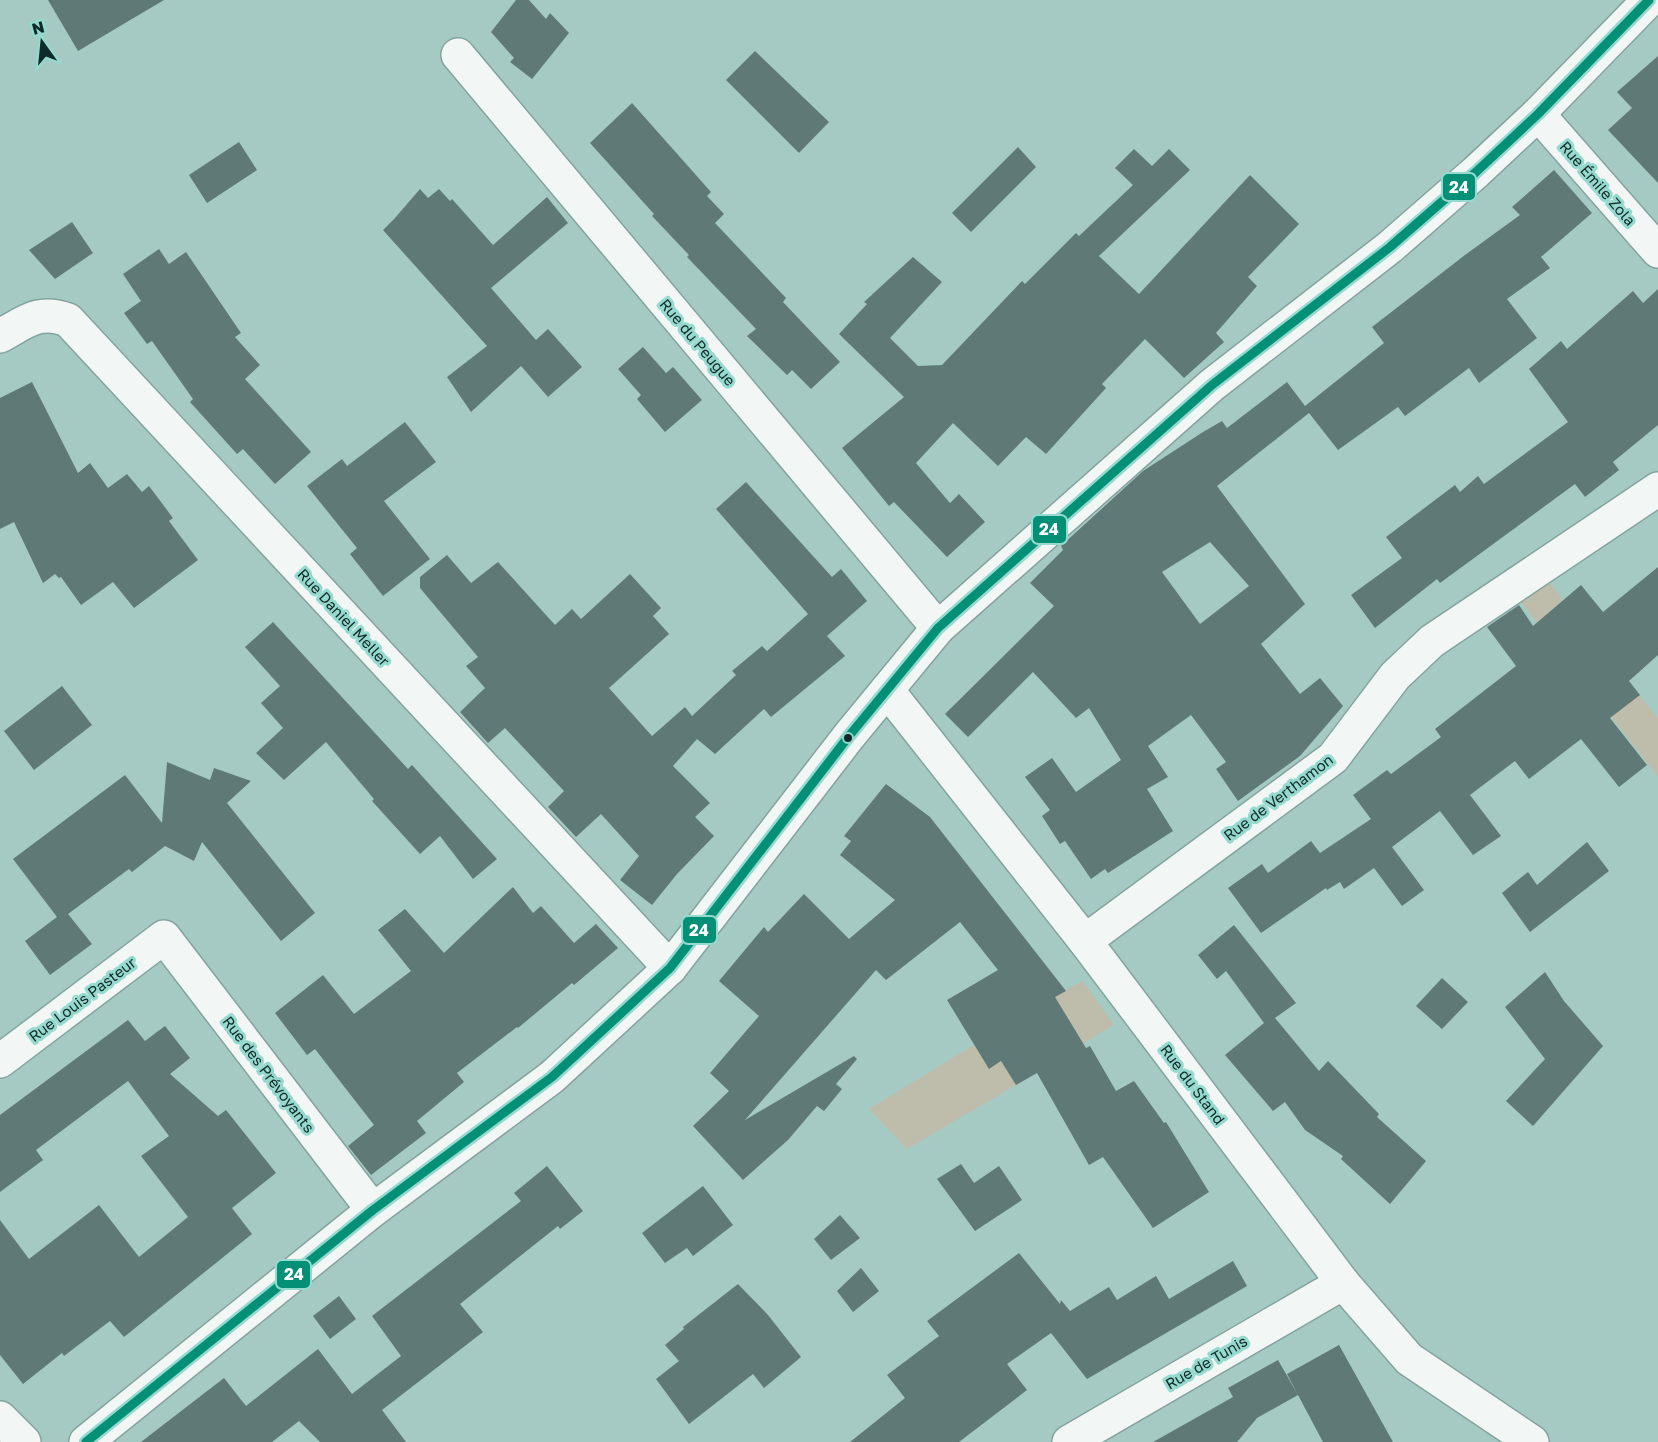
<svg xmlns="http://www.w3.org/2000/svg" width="1658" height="1442" viewBox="0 0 1658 1442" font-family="'Golos Text',sans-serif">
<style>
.green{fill:#bebdab}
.building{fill:#5f7977;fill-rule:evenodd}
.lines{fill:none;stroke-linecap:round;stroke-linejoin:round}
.minor-casing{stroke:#85a39e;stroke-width:36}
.tertiary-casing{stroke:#85a39e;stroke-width:36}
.minor{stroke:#f2f7f6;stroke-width:33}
.tertiary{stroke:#f2f7f6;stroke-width:33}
.bus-1-casing{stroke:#96d9cf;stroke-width:14}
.bus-1{stroke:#039077;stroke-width:9}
.bus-dot{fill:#0f2b28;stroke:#96d9cf;stroke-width:2}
.labels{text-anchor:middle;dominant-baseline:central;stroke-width:6;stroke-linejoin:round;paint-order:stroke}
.street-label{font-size:15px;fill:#0f2b28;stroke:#96d9cf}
.line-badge{stroke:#96d9cf;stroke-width:2}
.badge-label{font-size:16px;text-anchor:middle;font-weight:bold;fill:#fff}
</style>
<rect width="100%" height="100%" fill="#a5cac4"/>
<g class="green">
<path d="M 1550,583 L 1658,718 L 1658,777 L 1521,602 Z"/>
<path d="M 1083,981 L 1114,1025 L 1016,1085 L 907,1149 L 869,1109 L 1054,996 Z"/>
</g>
<g class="building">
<path d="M 48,0 L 164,0 L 78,51 Z"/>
<path d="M 516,0 L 529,0 L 546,19 L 550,13 L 569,33 L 532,79 L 510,62 L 514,58 L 491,32 Z"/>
<path d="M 755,51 L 829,122 L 799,153 L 726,80 Z"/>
<path d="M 1658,56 L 1658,183 L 1608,130 L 1632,108 L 1617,92 Z"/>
<path d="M 632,103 L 711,192 L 707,196 L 724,214 L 715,223 L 786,298 L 783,302 L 840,362 L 811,389 L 792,370 L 787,375 L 747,336 L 756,329 L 687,257 L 689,255 L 652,216 L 654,214 L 590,143 Z"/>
<path d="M 239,142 L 257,170 L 207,203 L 189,175 Z"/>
<path d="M 1018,147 L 1036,167 L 971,232 L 952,213 Z"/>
<path d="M 1134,149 L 1152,166 L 1169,149 L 1190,170 L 1099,256 L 1139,294 L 1250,175 L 1299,224 L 1248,277 L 1257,286 L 1216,333 L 1224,342 L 1184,378 L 1145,339 L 1102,384 L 1106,388 L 1046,454 L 1026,437 L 998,466 L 953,423 L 916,463 L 950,503 L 959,494 L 985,522 L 947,557 L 894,502 L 889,506 L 842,448 L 904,397 L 839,334 L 867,304 L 864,302 L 913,257 L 942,282 L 890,338 L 918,366 L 942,365 L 1022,281 L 1025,284 L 1076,233 L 1079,236 L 1133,185 L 1115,168 Z"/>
<path d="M 1554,170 L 1592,213 L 1541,257 L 1550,268 L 1507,299 L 1537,338 L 1479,383 L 1469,368 L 1405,416 L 1398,407 L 1338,450 L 1309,413 L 1217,486 L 1305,604 L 1261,644 L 1300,694 L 1320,678 L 1343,706 L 1300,756 L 1238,801 L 1216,769 L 1226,762 L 1191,715 L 1148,746 L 1168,777 L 1147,789 L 1173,831 L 1108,873 L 1105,869 L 1091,879 L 1065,841 L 1060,844 L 1042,816 L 1050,810 L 1025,777 L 1052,758 L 1076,792 L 1121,760 L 1089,708 L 1076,718 L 1033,672 L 968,737 L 945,714 L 1054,606 L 1030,583 L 1063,550 L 1061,546 L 1143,471 L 1203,432 L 1222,421 L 1227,428 L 1287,382 L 1305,406 L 1384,343 L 1372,327 L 1465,255 L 1520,215 L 1512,207 ZM 1210,542 L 1249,586 L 1200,624 L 1162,572 Z"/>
<path d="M 420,189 L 428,198 L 439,189 L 450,201 L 452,199 L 493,245 L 547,197 L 568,223 L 491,288 L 536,340 L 548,329 L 582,367 L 548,397 L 521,366 L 471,412 L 447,377 L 487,346 L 383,230 L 395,218 Z"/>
<path d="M 72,222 L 93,253 L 55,279 L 29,250 Z"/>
<path d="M 159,249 L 169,264 L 186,252 L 241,333 L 235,337 L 260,365 L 245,379 L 311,452 L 275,484 L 243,449 L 237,454 L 190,402 L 193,399 L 152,341 L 147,344 L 124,313 L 141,301 L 123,274 Z"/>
<path d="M 1658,289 L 1658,425 L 1613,462 L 1619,470 L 1585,497 L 1575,484 L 1440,583 L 1437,579 L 1375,628 L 1351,595 L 1402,558 L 1386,537 L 1455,485 L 1460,492 L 1478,476 L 1484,484 L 1568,422 L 1529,369 L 1561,341 L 1567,349 L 1633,291 L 1643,303 Z"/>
<path d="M 643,347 L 666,373 L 673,367 L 702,400 L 665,432 L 637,399 L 641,395 L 618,369 Z"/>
<path d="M 32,382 L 78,473 L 90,463 L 108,488 L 127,474 L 142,492 L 149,486 L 173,518 L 169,521 L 198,560 L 134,608 L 113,582 L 81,605 L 61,577 L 59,578 L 55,574 L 43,583 L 14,522 L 0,529 L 0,398 Z"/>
<path d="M 405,422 L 436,462 L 384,501 L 430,559 L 383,596 L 350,554 L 357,548 L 307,486 L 342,459 L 347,466 Z"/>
<path d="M 746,482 L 832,577 L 841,569 L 867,601 L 827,636 L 845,656 L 771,717 L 764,709 L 715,754 L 697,739 L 673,766 L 710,803 L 695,817 L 714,836 L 677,874 L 652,905 L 620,880 L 639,856 L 601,814 L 576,837 L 548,807 L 564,791 L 505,728 L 488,743 L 460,712 L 485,688 L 466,666 L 478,657 L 420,588 L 420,577 L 447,555 L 471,583 L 498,562 L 555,625 L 572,609 L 581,619 L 630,574 L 661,608 L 653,616 L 669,634 L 609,688 L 652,736 L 685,707 L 692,716 L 736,675 L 732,671 L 762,646 L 767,651 L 808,614 L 716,509 Z"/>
<path d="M 1658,567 L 1658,655 L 1629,681 L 1640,695 L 1610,718 L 1647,765 L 1619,787 L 1581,739 L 1529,779 L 1515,761 L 1470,795 L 1501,836 L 1473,855 L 1440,811 L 1392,847 L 1424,890 L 1402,906 L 1374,868 L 1344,889 L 1340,882 L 1327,890 L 1326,888 L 1261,933 L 1228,888 L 1262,864 L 1268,873 L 1311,841 L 1320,853 L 1371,819 L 1353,795 L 1387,770 L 1391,774 L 1441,737 L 1435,729 L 1516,666 L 1487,627 L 1519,605 L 1533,626 L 1581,585 L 1603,612 Z"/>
<path d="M 273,622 L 408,769 L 412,765 L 497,859 L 473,879 L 440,836 L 420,854 L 372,801 L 374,799 L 326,742 L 284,780 L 256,753 L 283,728 L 261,703 L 280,686 L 245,647 Z"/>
<path d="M 62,686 L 92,725 L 34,770 L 4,731 Z"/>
<path d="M 167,762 L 210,780 L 214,768 L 251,781 L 227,803 L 315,913 L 281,941 L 202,842 L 194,861 L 165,846 L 132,872 L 129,869 L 68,914 L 92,944 L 50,975 L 25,941 L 57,917 L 13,859 L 125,775 L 162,823 Z"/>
<path d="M 886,784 L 930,817 L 1066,991 L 1055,997 L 1086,1048 L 1090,1046 L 1116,1091 L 1134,1081 L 1164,1123 L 1166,1122 L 1209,1192 L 1153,1228 L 1103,1157 L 1089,1165 L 1037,1073 L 1016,1085 L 1001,1061 L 989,1069 L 947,1000 L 998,970 L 960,922 L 886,980 L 876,970 L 745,1120 L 854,1056 L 857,1059 L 836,1084 L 842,1089 L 824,1111 L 817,1106 L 788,1140 L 743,1180 L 693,1126 L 729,1091 L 710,1073 L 759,1016 L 719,981 L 764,927 L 768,932 L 804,894 L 849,939 L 895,900 L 840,855 L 851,841 L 844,836 Z"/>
<path d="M 1587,842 L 1609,871 L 1530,932 L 1502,893 L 1528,872 L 1537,885 Z"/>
<path d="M 513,887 L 533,913 L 541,906 L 574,943 L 596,924 L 618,948 L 574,985 L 572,983 L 518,1028 L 517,1027 L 457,1073 L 464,1082 L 417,1121 L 426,1133 L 371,1175 L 348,1146 L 374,1125 L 315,1049 L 307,1055 L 275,1013 L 323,975 L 354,1014 L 411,971 L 378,930 L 405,909 L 444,953 Z"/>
<path d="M 1234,925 L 1296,1003 L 1275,1018 L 1319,1071 L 1328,1061 L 1379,1114 L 1377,1117 L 1426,1161 L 1390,1204 L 1341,1159 L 1343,1156 L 1305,1130 L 1285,1102 L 1273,1111 L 1225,1055 L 1264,1023 L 1226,971 L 1217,979 L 1198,955 Z"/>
<path d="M 1545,972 L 1564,1001 L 1603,1046 L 1533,1126 L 1506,1101 L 1545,1059 L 1505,1007 Z"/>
<path d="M 1442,978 L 1468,1002 L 1442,1029 L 1416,1006 Z"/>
<path d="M 128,1020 L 145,1041 L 165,1026 L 190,1058 L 170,1074 L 218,1116 L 226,1110 L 276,1173 L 232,1208 L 252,1234 L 124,1337 L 110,1321 L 64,1356 L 62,1353 L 23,1384 L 0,1355 L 0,1220 L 29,1259 L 99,1205 L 139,1257 L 188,1217 L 141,1156 L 169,1136 L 128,1081 L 36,1150 L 43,1160 L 0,1192 L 0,1115 Z"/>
<path d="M 961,1164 L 974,1183 L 999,1166 L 1022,1200 L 975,1231 L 937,1179 Z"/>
<path d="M 547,1166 L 583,1211 L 560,1229 L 558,1226 L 460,1304 L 483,1332 L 382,1410 L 406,1442 L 320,1442 L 299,1421 L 272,1442 L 141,1442 L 224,1378 L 246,1406 L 318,1349 L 352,1394 L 401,1356 L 372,1316 L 521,1201 L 514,1193 Z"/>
<path d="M 703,1186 L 733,1225 L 693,1256 L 687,1248 L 665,1263 L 642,1233 Z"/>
<path d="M 840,1215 L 860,1238 L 831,1260 L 814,1239 Z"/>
<path d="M 1019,1253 L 1060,1304 L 1061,1300 L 1070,1311 L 1109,1287 L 1117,1300 L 1156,1276 L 1169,1299 L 1233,1261 L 1247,1286 L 1087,1379 L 1051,1333 L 1007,1364 L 1027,1390 L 959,1442 L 850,1442 L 905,1398 L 887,1375 L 939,1336 L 927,1321 Z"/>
<path d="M 861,1268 L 879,1291 L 853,1312 L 837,1291 Z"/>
<path d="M 738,1284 L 768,1315 L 801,1357 L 764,1388 L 753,1374 L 689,1424 L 656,1379 L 679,1361 L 665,1345 L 684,1329 L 683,1327 Z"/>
<path d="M 339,1296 L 356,1319 L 330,1339 L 313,1316 Z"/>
<path d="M 1339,1345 L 1393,1442 L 1323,1442 L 1298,1395 L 1257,1418 L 1237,1442 L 1153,1442 L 1233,1397 L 1228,1388 L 1278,1360 L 1298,1395 L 1287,1374 Z"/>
</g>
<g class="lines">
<g class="minor-casing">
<g id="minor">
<path d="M 458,55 L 938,628"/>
<path d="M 1538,114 L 1658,251"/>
<path d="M 0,336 C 26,322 38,309 68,320 L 670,968"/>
<path d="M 887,690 L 1085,941 L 1343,1283 L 1409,1359 L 1532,1442"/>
<path d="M 1085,941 L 1333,758 L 1395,676 L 1432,641 L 1658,489"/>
<path d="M 0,1061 L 164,937 L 373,1210"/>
<path d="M 0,1418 L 24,1442"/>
<path d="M 1069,1442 L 1343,1283"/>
</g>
</g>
<g class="tertiary-casing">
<path id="tertiary" d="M 86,1442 L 373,1210 L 552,1077 L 670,968 L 849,736 L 938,628 L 1212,385 L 1390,247 L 1476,172 L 1538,114 L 1649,0"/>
</g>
<use href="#minor" class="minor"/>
<use href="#tertiary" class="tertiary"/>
<g class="bus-1-casing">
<path id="bus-1" d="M 86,1442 L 373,1210 L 552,1077 L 670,968 L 849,736 L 938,628 L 1212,385 L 1390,247 L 1476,172 L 1538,114 L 1649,0"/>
</g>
<use href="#bus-1" class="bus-1"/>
</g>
<circle class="bus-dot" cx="848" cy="738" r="5"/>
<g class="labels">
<g class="street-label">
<text transform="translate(1598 183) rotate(49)">Rue Émile Zola</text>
<text transform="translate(698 342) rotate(50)">Rue du Peugue</text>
<text transform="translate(344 617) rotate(47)">Rue Daniel Meller</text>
<text transform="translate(1278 797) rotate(-37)">Rue de Verthamon</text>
<text transform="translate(82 999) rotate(-37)">Rue Louis Pasteur</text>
<text transform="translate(269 1074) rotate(53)">Rue des Prévoyants</text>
<text transform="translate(1193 1084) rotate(53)">Rue du Stand</text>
<text transform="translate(1206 1362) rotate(-30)">Rue de Tunis</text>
</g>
</g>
<g class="line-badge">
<rect x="1442" y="173" width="34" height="28" rx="6" fill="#039077"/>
<rect x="1032" y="515" width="35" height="29" rx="6" fill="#039077"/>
<rect x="682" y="916" width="35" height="28" rx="6" fill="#039077"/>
<rect x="276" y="1260" width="35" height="29" rx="6" fill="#039077"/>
</g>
<g class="badge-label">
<text x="1459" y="193">24</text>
<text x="1049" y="535">24</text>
<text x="699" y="936">24</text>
<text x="294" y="1280">24</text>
</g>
<g transform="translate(42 42) rotate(345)" stroke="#96d9cf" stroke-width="4.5" paint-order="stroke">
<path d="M0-4.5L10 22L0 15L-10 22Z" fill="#0f2b28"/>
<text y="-9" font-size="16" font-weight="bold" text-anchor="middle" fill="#0f2b28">N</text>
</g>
</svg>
